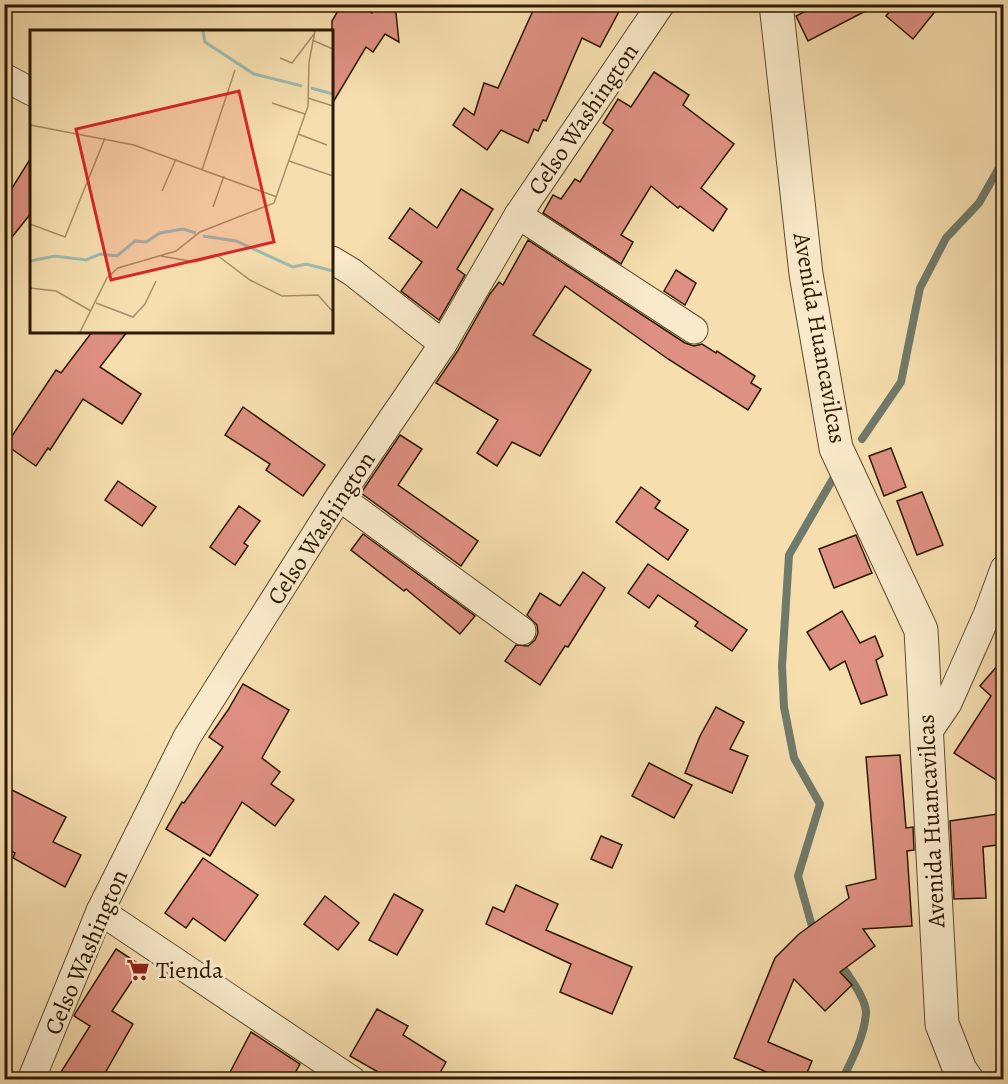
<svg xmlns="http://www.w3.org/2000/svg" width="1008" height="1084" viewBox="0 0 1008 1084" font-family="Alegreya,serif">
<style>
.lines{fill:none;stroke-linecap:round;stroke-linejoin:round}
.stream{stroke:#707a6a;stroke-width:8}
.building{fill:#de9082;stroke:#2c1901;stroke-width:1.5}
.minor-casing{stroke:#5e4a2c;stroke-width:29}
.tertiary-casing{stroke:#5e4a2c;stroke-width:35}
.minor{stroke:#f9eacb;stroke-width:27}
.tertiary{stroke:#f9eacb;stroke-width:33}
.labels{text-anchor:middle;dominant-baseline:central;stroke-width:6;stroke-linejoin:round;paint-order:stroke}
.street-label{font-size:24px;fill:#2c1901;stroke:#f9eacb}
.poi-label{font-size:24px;fill:#2c1901;stroke:#f9eacb;text-anchor:start}
.inset-river{fill:none;stroke:#9dbbb0;stroke-width:3}
.inset-road{fill:none;stroke:#a58f69;stroke-width:1.5}
.view{fill:#d62828;fill-opacity:0.15;stroke:#d62828;stroke-width:3}
.inset-edge{fill:none;stroke:#2c1901;stroke-width:3}
</style>
<rect width="100%" height="100%" fill="#f6deaf"/>
<filter id="stains"><feTurbulence type="fractalNoise" baseFrequency=".00333" numOctaves="4"/><feColorMatrix values="0 0 0 0 .2 0 0 0 0 .09 0 0 0 0 .02 0 0 0 .5 -.17"/></filter>
<radialGradient id="worn" r=".72"><stop offset=".6" stop-color="#630" stop-opacity="0"/><stop offset="1" stop-color="#630" stop-opacity=".3"/></radialGradient>
<g class="lines">
<g class="stream">
<path d="M 862,439 L 901,382 L 920,288 L 946,238 L 979,203 L 1004,159"/>
<path d="M 816,933 L 813,930 L 798,876 L 820,804 L 794,758 L 784,707 L 782,666 L 789,555 L 834,477"/>
<path d="M 838,961 C 846,971 866,999 866,1012 C 865,1035 852,1060 842,1080"/>
</g>
</g>
<g class="building">
<path d="M 342,4 L 358,4 L 372,13 L 376,4 L 395,4 L 399,42 L 385,34 L 373,52 L 366,47 L 332,104 L 332,21 Z"/>
<path d="M 536,4 L 623,4 L 600,47 L 582,38 L 546,121 L 543,120 L 538,131 L 534,129 L 528,143 L 501,130 L 487,150 L 453,125 L 464,108 L 474,115 L 484,83 L 498,88 Z"/>
<path d="M 819,4 L 879,4 L 808,41 L 796,16 Z"/>
<path d="M 895,4 L 941,4 L 913,39 L 886,16 Z"/>
<path d="M 654,72 L 689,95 L 683,105 L 734,144 L 701,188 L 727,209 L 713,231 L 680,206 L 678,208 L 651,186 L 621,235 L 633,242 L 621,264 L 543,213 L 553,195 L 561,199 L 575,179 L 580,182 L 613,130 L 603,123 L 618,99 L 631,107 Z"/>
<path d="M 32,156 L 32,212 L 4,247 L 4,201 Z"/>
<path d="M 461,189 L 493,209 L 457,269 L 465,275 L 439,320 L 401,291 L 422,262 L 389,238 L 410,208 L 437,228 Z"/>
<path d="M 528,240 L 685,343 L 694,346 L 702,344 L 716,353 L 717,351 L 755,376 L 751,383 L 761,389 L 748,410 L 668,359 L 565,286 L 533,335 L 591,370 L 540,456 L 512,442 L 497,466 L 477,453 L 498,420 L 436,383 L 457,352 L 490,294 L 499,282 L 503,285 Z"/>
<path d="M 676,270 L 696,283 L 685,305 L 664,291 Z"/>
<path d="M 92,332 L 127,332 L 100,367 L 141,394 L 122,424 L 83,399 L 50,450 L 48,448 L 36,466 L 6,445 L 56,370 L 61,373 Z"/>
<path d="M 243,407 L 325,465 L 303,496 L 266,470 L 270,464 L 225,435 Z"/>
<path d="M 400,435 L 422,449 L 398,485 L 478,541 L 461,566 L 361,493 Z"/>
<path d="M 891,448 L 906,487 L 884,496 L 869,456 Z"/>
<path d="M 118,481 L 156,507 L 142,526 L 105,500 Z"/>
<path d="M 641,487 L 660,501 L 655,508 L 688,530 L 668,560 L 616,522 Z"/>
<path d="M 922,492 L 943,545 L 917,555 L 897,501 Z"/>
<path d="M 239,506 L 260,521 L 244,543 L 248,546 L 235,565 L 210,547 Z"/>
<path d="M 363,534 L 475,616 L 460,634 L 406,589 L 404,591 L 351,550 Z"/>
<path d="M 856,535 L 872,573 L 834,588 L 819,549 Z"/>
<path d="M 648,564 L 747,630 L 732,651 L 695,626 L 698,622 L 658,595 L 649,608 L 628,593 Z"/>
<path d="M 583,572 L 605,588 L 568,647 L 565,646 L 540,685 L 505,661 L 516,645 L 528,646 L 535,640 L 538,633 L 537,625 L 527,615 L 540,593 L 560,606 Z"/>
<path d="M 842,611 L 860,643 L 875,636 L 883,656 L 876,660 L 887,695 L 861,704 L 845,661 L 830,670 L 807,632 Z"/>
<path d="M 1004,658 L 1004,785 L 954,753 L 991,696 L 980,686 Z"/>
<path d="M 243,684 L 289,710 L 262,758 L 280,772 L 271,784 L 294,800 L 275,826 L 242,802 L 210,856 L 166,829 L 182,802 L 184,803 L 223,747 L 209,737 L 228,710 Z"/>
<path d="M 716,707 L 744,722 L 730,749 L 748,756 L 732,793 L 685,773 L 700,736 Z"/>
<path d="M 900,755 L 906,828 L 913,827 L 914,850 L 907,851 L 912,926 L 863,929 L 875,946 L 840,972 L 852,985 L 825,1011 L 794,979 L 768,1042 L 812,1061 L 804,1080 L 785,1080 L 734,1058 L 775,958 L 799,934 L 849,898 L 846,886 L 876,879 L 866,757 Z"/>
<path d="M 649,763 L 692,785 L 674,818 L 632,796 Z"/>
<path d="M 4,786 L 66,817 L 53,842 L 81,855 L 65,887 L 13,858 L 15,853 L 4,848 Z"/>
<path d="M 1004,813 L 1004,844 L 983,847 L 986,898 L 954,899 L 950,821 Z"/>
<path d="M 601,836 L 622,845 L 612,868 L 591,859 Z"/>
<path d="M 203,858 L 258,895 L 225,941 L 193,918 L 186,928 L 165,913 Z"/>
<path d="M 516,885 L 558,904 L 546,930 L 632,967 L 612,1014 L 560,992 L 571,964 L 486,924 L 493,907 L 504,912 Z"/>
<path d="M 394,894 L 423,910 L 397,955 L 369,940 Z"/>
<path d="M 325,896 L 359,923 L 338,950 L 304,924 Z"/>
<path d="M 116,949 L 142,966 L 112,1011 L 133,1024 L 101,1080 L 56,1080 L 90,1026 L 74,1016 L 76,1012 Z"/>
<path d="M 377,1009 L 408,1026 L 403,1035 L 446,1062 L 436,1080 L 392,1080 L 350,1056 Z"/>
<path d="M 251,1032 L 300,1064 L 291,1080 L 226,1080 Z"/>
</g>
<g class="lines">
<g class="minor-casing">
<g id="minor">
<path d="M 4,77 L 32,92"/>
<path d="M 518,215 L 694,330"/>
<path d="M 332,260 L 352,272 L 443,344"/>
<path d="M 339,497 L 522,631"/>
<path d="M 927,734 L 948,703 L 987,615 L 1004,569"/>
<path d="M 100,911 L 352,1080"/>
<path d="M 31,1080 L 100,911 L 187,737 L 339,497 L 443,344 L 518,215 L 661,4"/>
</g>
</g>
<g class="tertiary-casing">
<path id="tertiary" d="M 776,4 L 806,274 L 836,448 L 921,630 L 942,1024 L 960,1070 L 967,1080"/>
</g>
<use href="#minor" class="minor"/>
<use href="#tertiary" class="tertiary"/>
</g>
<defs>
<g id="supermarket-bare" transform="scale(1.8)"><path d="M-6-5.5h2.5l.6 2H6L4.5 2H-2.5L-4.4-4H-6ZM-1.5 3.2a1.3 1.3 0 1 0 .1 0ZM3 3.2a1.3 1.3 0 1 0 .1 0Z" fill="#8f2418" stroke="#f9eacb" stroke-width="2.5" paint-order="stroke"/></g>
</defs>
<g fill-rule="evenodd">
<use href="#supermarket-bare" x="138" y="970"/>
</g>
<g class="labels">
<g class="street-label">
<text transform="translate(583 119) rotate(-56)">Celso Washington</text>
<text transform="translate(820 338) rotate(80)">Avenida Huancavilcas</text>
<text transform="translate(321 528) rotate(-57)">Celso Washington</text>
<text transform="translate(931 821) rotate(-93)">Avenida Huancavilcas</text>
<text transform="translate(86 952) rotate(-67)">Celso Washington</text>
</g>
<g class="poi-label">
<text x="156" y="970">Tienda</text>
</g>
</g>
<g transform="translate(30 30)">
<rect width="303" height="303" fill="#f6deaf"/>
<path class="inset-river" d="M 173,1 L 175,12 L 224,44 L 272,56M 281,58 L 303,64M 173,206 L 206,211 L 263,237 L 276,234 L 303,241M 0,231 L 25,226 L 56,230 L 70,224 L 87,226 L 105,211 L 116,212 L 130,203 L 153,199 L 166,203"/>
<path class="inset-road" d="M 282,10 L 303,19M 250,28 L 262,33 L 284,4M 278,68 L 303,76M 242,73 L 275,84M 0,95 L 104,115 L 247,167M 268,104 L 297,115M 259,131 L 303,146M 172,140 L 205,40M 132,161 L 146,129M 183,177 L 194,146M 0,194 L 35,207 L 75,108M 131,226 L 165,232 L 188,226 L 220,250 L 252,266 L 288,265 L 303,282M 0,258 L 26,261 L 61,281M 66,273 L 103,287 L 115,274 L 126,251M 50,302 L 77,248 L 88,238 L 146,221 L 170,202 L 244,173 L 278,76 L 279,32 L 285,1"/>
<path class="view" d="M 209,61 L 244,212 L 81,250 L 46,99 Z"/>
<rect width="303" height="303" class="inset-edge"/>
</g>
<rect width="1008" height="1084" fill="none" stroke="#f6deaf" stroke-width="24"/>
<rect x="6" y="6" width="996" height="1072" fill="none" stroke="#2c1901" stroke-width="3"/>
<rect x="12" y="12" width="984" height="1060" fill="none" stroke="#2c1901" stroke-width="1.5"/>
<rect width="100%" height="100%" filter="url(#stains)"/>
<rect width="100%" height="100%" fill="url(#worn)"/>
</svg>
